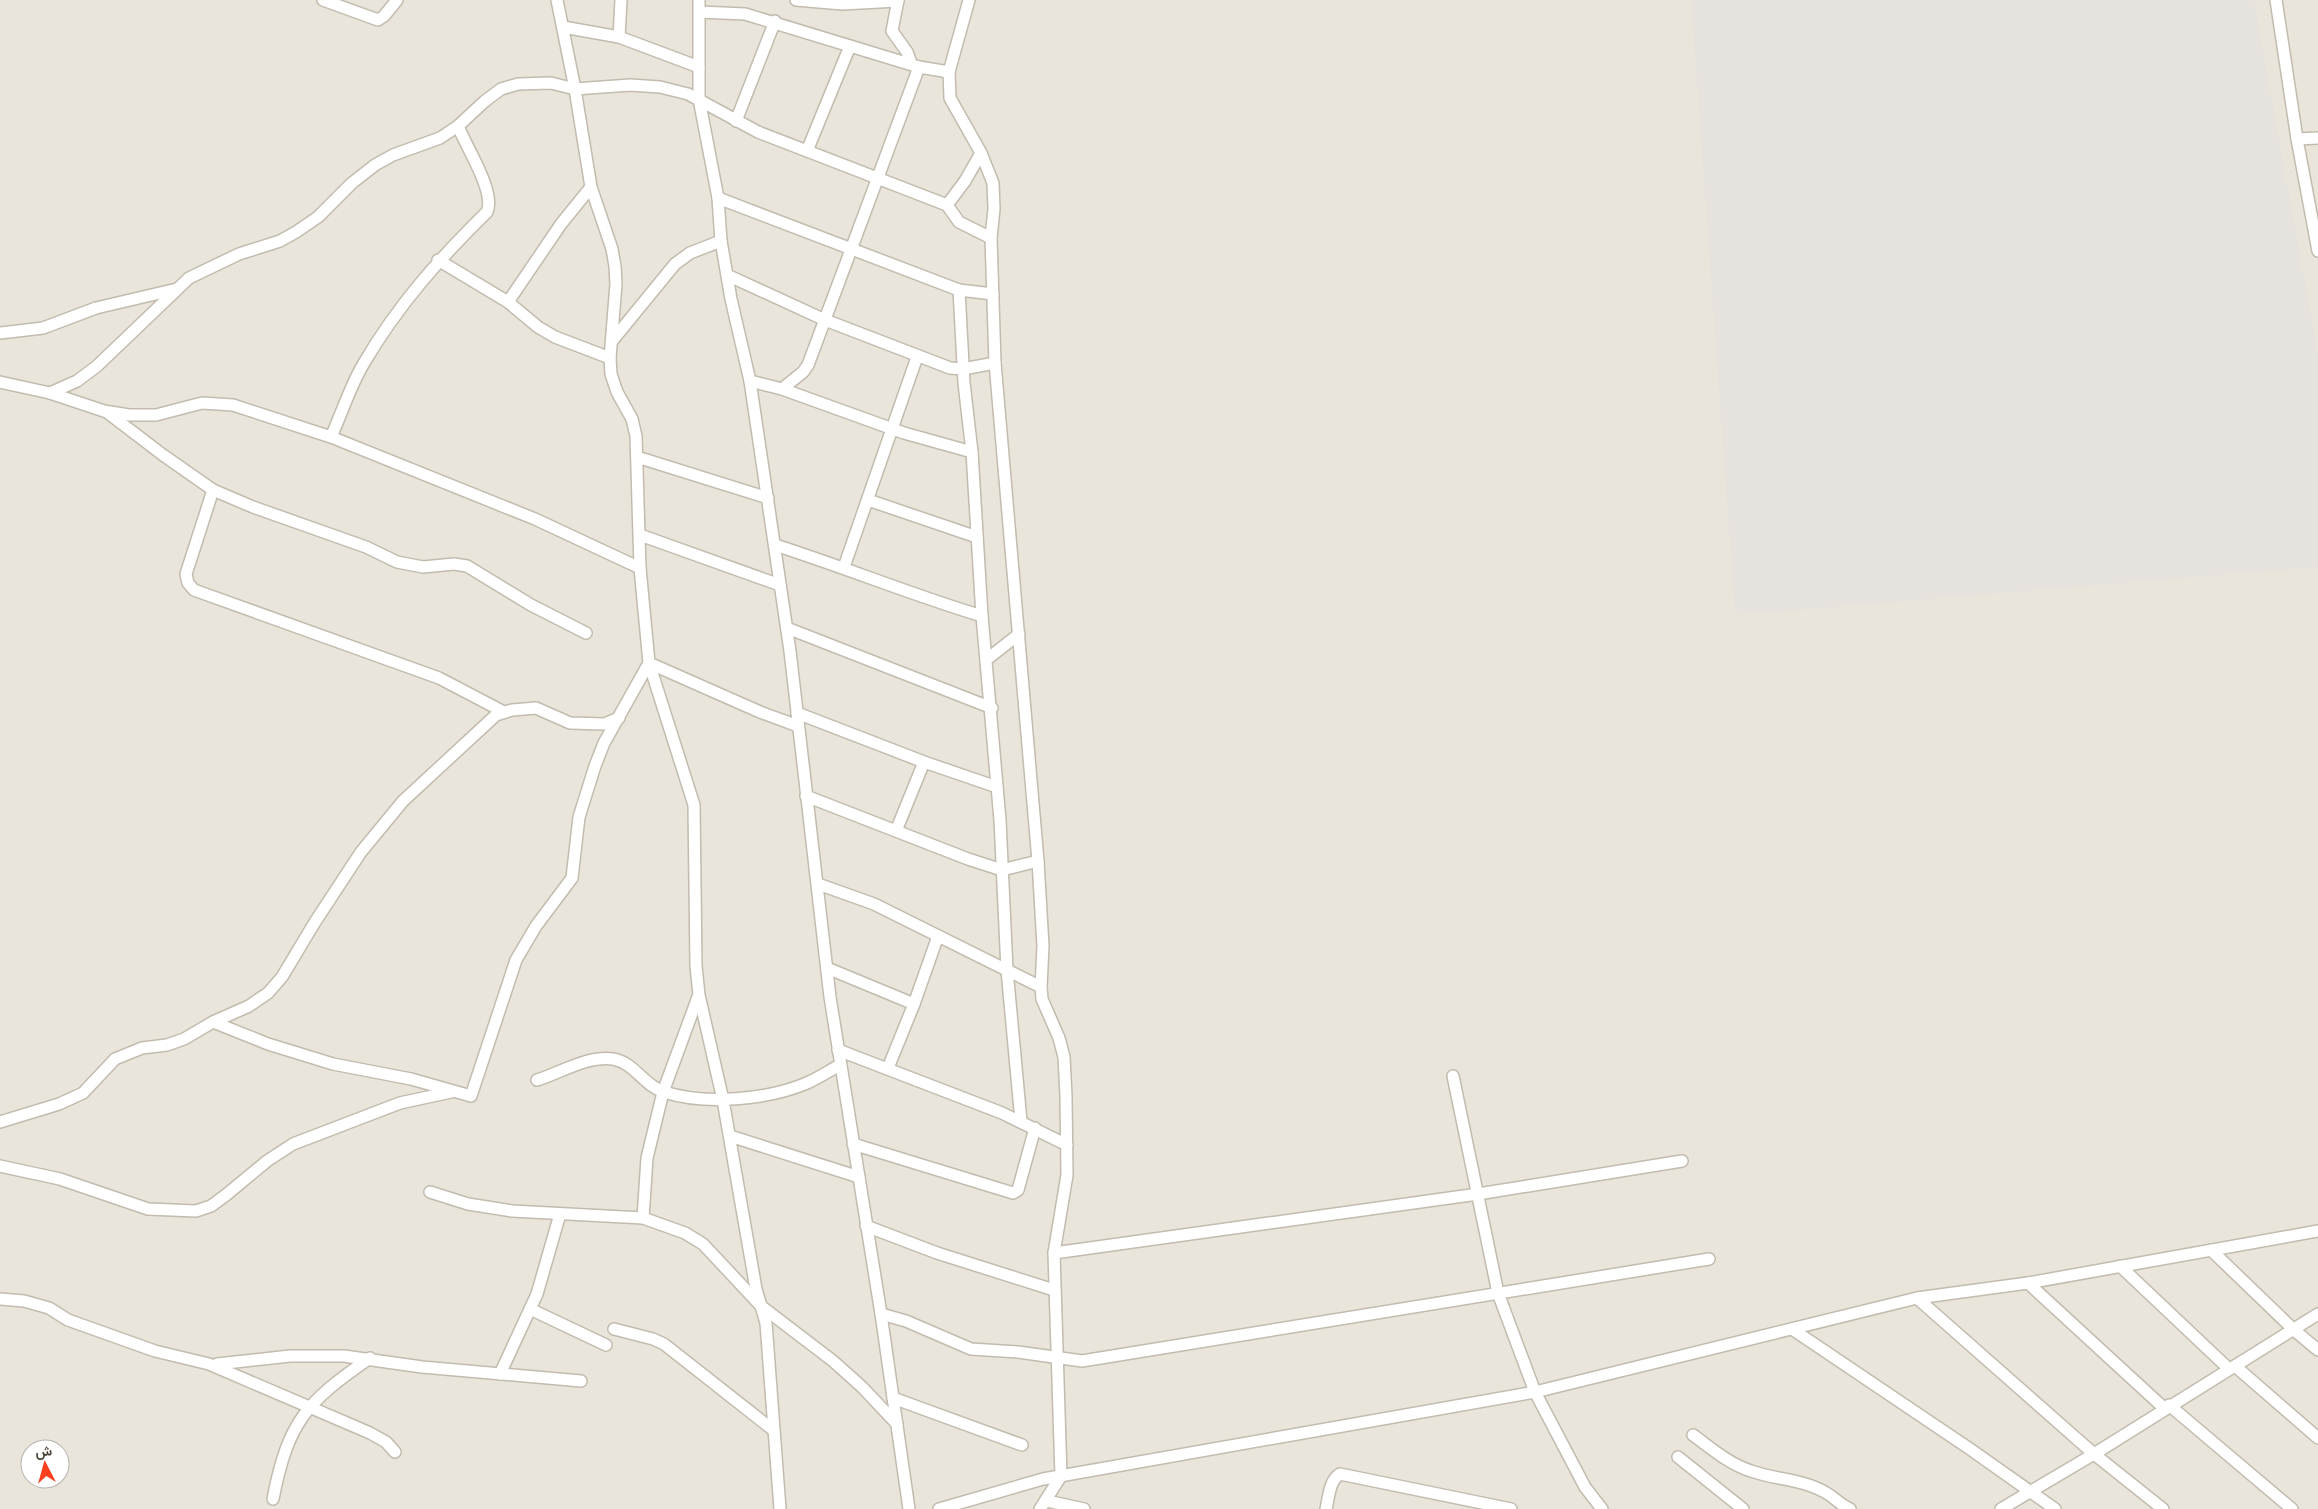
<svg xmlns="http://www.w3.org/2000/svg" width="2318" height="1509" viewBox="0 0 2318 1509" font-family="'Alegreya Sans',Vazirmatn,sans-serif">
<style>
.residential{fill:#eae5da;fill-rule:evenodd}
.industrial{fill:#e6e2dd}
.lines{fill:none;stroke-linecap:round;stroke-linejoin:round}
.street-casing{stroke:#c2bbae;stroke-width:14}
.street{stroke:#fff;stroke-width:11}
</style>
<rect width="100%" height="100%" fill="#f6f3ec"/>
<path class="residential" d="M 0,0 L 2318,0 L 2318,1509 L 0,1509 ZM 30,1449 L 60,1449 L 60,1479 L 30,1479 Z"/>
<path class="industrial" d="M 1691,0 L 2254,0 L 2318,353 L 2318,567 L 1735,615 Z"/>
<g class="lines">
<g class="street-casing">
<g id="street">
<path d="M 323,0 L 378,20 L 384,16 L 397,0"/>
<path d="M 557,0 L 575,89 L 591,187 L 612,249 L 615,266 L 616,284 L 610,358 L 611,374 L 617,392 L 632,419 L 636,436 L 640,568 L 649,663 L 694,805 L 696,966 L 699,995 L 723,1100 L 756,1289 L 766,1323 L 780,1509"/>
<path d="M 699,0 L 699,99 L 718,198 L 721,241 L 731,299 L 750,381 L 790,651 L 830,997 L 881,1314 L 909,1509"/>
<path d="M 796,0 L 842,4 L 898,1"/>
<path d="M 898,0 L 892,31 L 907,52 L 911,63"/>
<path d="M 969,0 L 949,72 L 950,98 L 981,153 L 993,183 L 994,209 L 991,238 L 995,363 L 1038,861 L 1043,946 L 1041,987 L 1042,999 L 1059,1038 L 1064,1057 L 1066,1096 L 1067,1175 L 1054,1253 L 1061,1476 L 1040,1509"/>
<path d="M 2276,0 L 2297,139 L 2318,251"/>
<path d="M 700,12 L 745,14 L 919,67 L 949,72"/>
<path d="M 563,27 L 619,37 L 699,67"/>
<path d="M 619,37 L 621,0"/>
<path d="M 736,121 L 775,21"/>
<path d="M 2297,139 L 2318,138"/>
<path d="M 807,151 L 850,46"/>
<path d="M 718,198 L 959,290 L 993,294"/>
<path d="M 947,205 L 965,181 L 981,153"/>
<path d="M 438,260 L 508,302 L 538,327 L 555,337 L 610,358"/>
<path d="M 727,275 L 825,320 L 950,368 L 963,369 L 995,363"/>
<path d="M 959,290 L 964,383 L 972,452 L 982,616 L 1000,820 L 1007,970 L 1021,1121"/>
<path d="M 508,302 L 561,224 L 591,187"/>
<path d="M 0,333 L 43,328 L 96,308 L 177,289"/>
<path d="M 612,341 L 675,264 L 690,253 L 721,241"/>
<path d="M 750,381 L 782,389 L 904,433 L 972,452"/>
<path d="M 0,382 L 50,393 L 104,411 L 129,415 L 156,415 L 202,403 L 233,405 L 331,437 L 535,519 L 640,568"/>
<path d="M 782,389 L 803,372 L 808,365 L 919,67"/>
<path d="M 50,393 L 77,381 L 97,366 L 189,278 L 239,254 L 280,241 L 296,232 L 318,217 L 352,183 L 375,165 L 393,155 L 440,138 L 458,126 L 485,101 L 501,89 L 518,84 L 551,83 L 575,89 L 630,85 L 660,87 L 688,94 L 758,132 L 947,205 L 959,222 L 991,238"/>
<path d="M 108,413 L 163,455 L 213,490 L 253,507 L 366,547 L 397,562 L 423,567 L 454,564 L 467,566 L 531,605 L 586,633"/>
<path d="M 331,437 C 342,413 350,386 364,363 C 398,305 439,259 487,212 C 496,192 466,147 458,126"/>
<path d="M 637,457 L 768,498"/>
<path d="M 213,490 L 186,574 L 188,583 L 194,590 L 439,678 L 504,712"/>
<path d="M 868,500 L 977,537"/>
<path d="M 640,535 L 780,585"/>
<path d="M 775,545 C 844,567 912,595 982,616"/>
<path d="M 844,567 L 917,357"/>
<path d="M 787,628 L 992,708"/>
<path d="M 986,660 L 1019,634"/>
<path d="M 797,713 L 924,762 L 997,787"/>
<path d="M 806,796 L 968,859 L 1002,870 L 1038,861"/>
<path d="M 896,831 L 924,762"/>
<path d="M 818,884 L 874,904 L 1041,987"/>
<path d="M 827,968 L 914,1004"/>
<path d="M 213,1022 L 268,1044 L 333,1064 L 411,1079 L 471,1096 L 516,960 L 536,926 L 572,878 L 579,817 L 595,766 L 604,743 L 649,663 L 760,712 L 798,726"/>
<path d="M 838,1050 L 1002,1113 L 1067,1145"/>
<path d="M 888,1068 L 914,1004 L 938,936"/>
<path d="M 1453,1076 L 1498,1293 L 1535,1392 L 1585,1487 L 1602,1509"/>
<path d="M 537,1080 C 560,1073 588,1055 613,1059 C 634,1062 644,1086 664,1092 C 705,1105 767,1100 807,1083 C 818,1078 829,1071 840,1065"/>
<path d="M 0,1122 L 59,1104 L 83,1093 L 115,1059 L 142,1048 L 167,1045 L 184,1039 L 213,1022 L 249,1006 L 268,993 L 282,977 L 315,922 L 361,852 L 403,801 L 496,715 L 512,710 L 536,708 L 570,723 L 604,724 L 619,718"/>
<path d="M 730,1136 L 859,1177"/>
<path d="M 853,1144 L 1013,1193 L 1018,1190 L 1035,1128"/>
<path d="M 0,1166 L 60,1179 L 148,1209 L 196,1211 L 211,1206 L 226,1195 L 267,1161 L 293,1144 L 400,1103 L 451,1092"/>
<path d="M 430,1192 L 468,1204 L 512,1211 L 643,1218 L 685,1233 L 703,1244 L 761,1306 L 833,1361 L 862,1387 L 897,1424"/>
<path d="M 643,1218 L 647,1158 L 663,1092 L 698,997"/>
<path d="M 866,1226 L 937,1253 L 1054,1290"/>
<path d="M 2211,1250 L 2294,1330 L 2318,1350"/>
<path d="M 1054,1253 L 1478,1194 L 1682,1161"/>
<path d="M 2120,1266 L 2229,1369"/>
<path d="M 2028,1283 L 2165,1409"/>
<path d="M 1917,1298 L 2094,1454 L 2163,1509"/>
<path d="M 0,1299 L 24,1301 L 49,1308 L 68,1320 L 155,1351 L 209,1364 L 370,1433 L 386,1442 L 395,1452"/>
<path d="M 530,1309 L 606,1345"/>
<path d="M 881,1314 L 906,1321 L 971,1349 L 1018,1352 L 1082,1361 L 1709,1259"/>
<path d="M 614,1329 L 653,1339 L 664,1344 L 772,1429"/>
<path d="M 1792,1329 L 1970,1449 L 2055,1509"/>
<path d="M 217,1364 L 290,1356 L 344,1356 L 422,1367 L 581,1381"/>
<path d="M 2235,1366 L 2318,1438"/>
<path d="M 500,1374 L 537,1294 L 560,1214"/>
<path d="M 893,1398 L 1022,1445"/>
<path d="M 2169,1405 L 2292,1509"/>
<path d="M 1693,1435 C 1711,1448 1729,1464 1751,1471 C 1776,1480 1805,1479 1828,1494 C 1836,1499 1841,1505 1850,1509"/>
<path d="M 1678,1457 L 1743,1509"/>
<path d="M 273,1499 C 288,1422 306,1402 370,1358"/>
<path d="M 1047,1501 L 1084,1509"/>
<path d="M 939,1509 L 1043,1479 L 1535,1392 L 1917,1298 L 2028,1283 L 2318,1231"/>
<path d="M 1326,1509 C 1329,1497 1329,1481 1340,1474 L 1511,1509"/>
<path d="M 2001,1509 L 2094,1454 L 2318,1314"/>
</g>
</g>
<use href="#street" class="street"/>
</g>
<g transform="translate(45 1464) rotate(354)"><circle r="24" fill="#ffffff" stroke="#b7b4b0"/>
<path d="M0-4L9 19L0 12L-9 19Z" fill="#fc3f1d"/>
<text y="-8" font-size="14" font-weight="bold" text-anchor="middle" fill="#4b4439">ش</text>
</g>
</svg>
